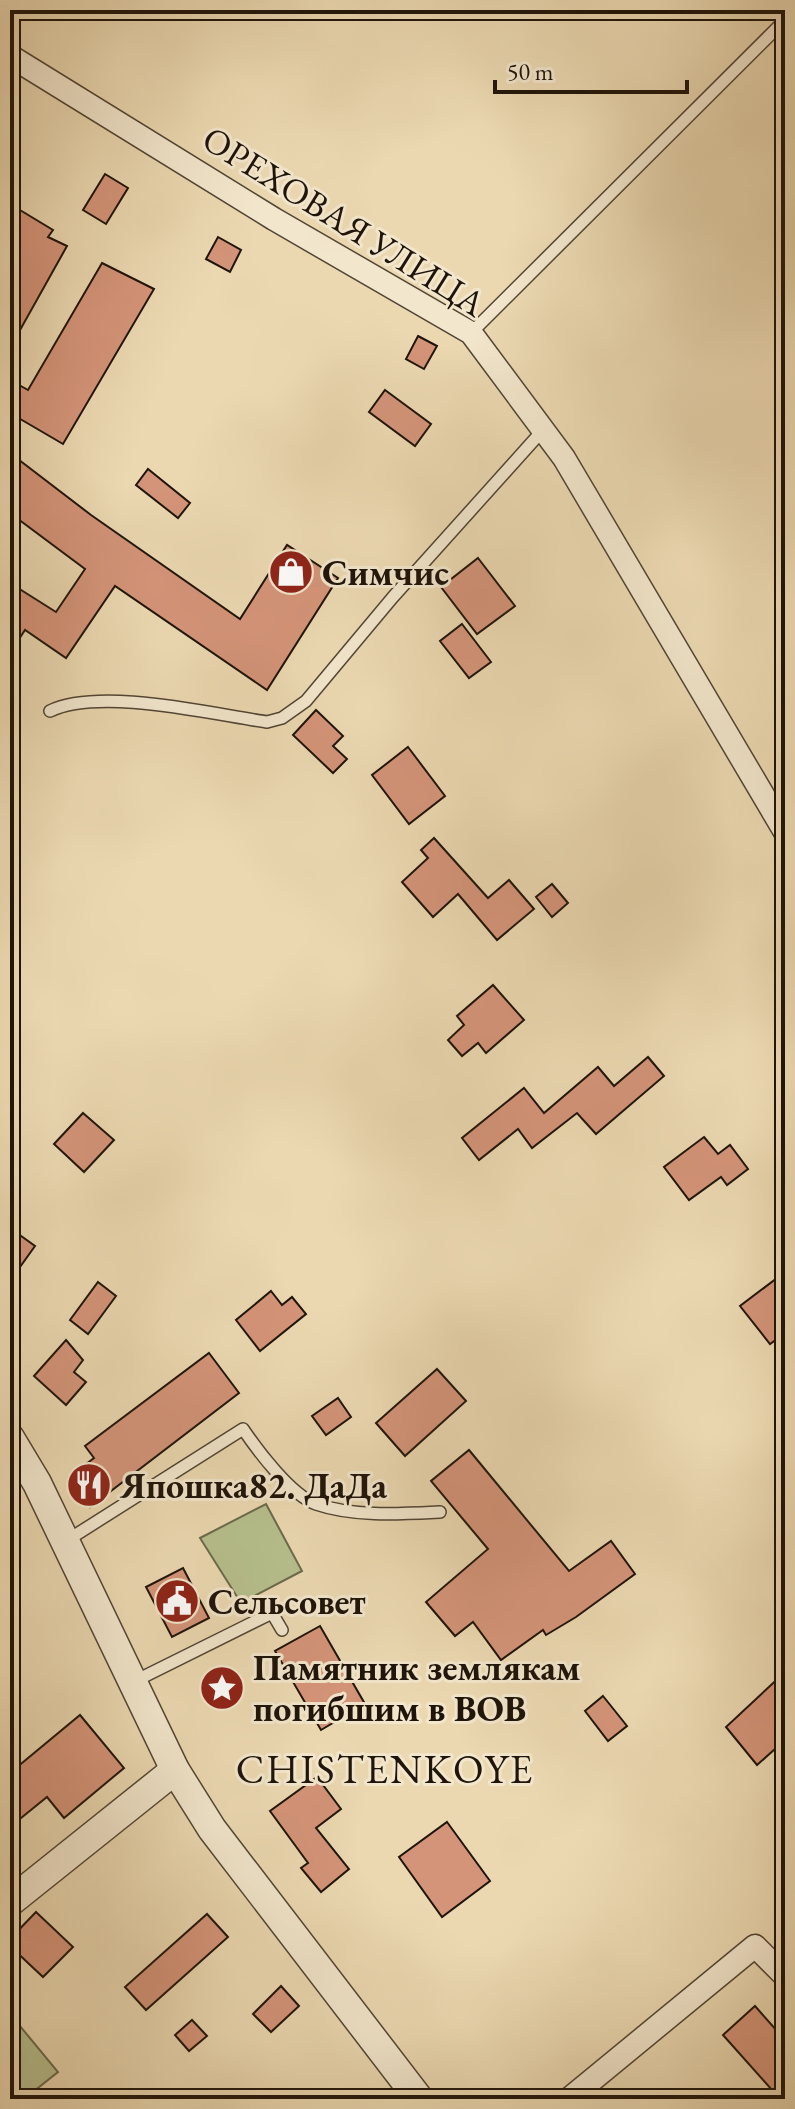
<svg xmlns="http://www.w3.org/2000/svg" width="795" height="2109" viewBox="0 0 795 2109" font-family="'EB Garamond',serif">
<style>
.green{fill:#b6bf8d;stroke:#6a6a4c;stroke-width:2}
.building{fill:#d49479;stroke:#1e140a;stroke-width:2}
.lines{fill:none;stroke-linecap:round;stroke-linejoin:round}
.service-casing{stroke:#514534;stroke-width:14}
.minor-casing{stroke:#514534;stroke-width:25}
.tertiary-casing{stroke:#514534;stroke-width:31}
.service{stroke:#f2e6cc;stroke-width:11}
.minor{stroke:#f2e6cc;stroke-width:22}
.tertiary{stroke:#f2e6cc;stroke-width:28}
.labels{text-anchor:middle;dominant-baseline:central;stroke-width:6;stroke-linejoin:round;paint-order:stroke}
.street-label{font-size:36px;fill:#1e140a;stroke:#f2e6cc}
.poi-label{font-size:36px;font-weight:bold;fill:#1e140a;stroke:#f2e6cc;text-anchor:start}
.quarter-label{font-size:40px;letter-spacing:2px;fill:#1e140a;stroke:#f2e6cc}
</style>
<rect width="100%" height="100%" fill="#ebd8b1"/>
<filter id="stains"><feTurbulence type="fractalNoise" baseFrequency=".0025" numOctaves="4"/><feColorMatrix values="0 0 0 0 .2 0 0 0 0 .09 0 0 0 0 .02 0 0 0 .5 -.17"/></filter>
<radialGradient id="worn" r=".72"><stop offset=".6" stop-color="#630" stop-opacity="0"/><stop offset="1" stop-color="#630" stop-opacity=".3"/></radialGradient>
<g class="green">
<path d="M 266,1504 L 302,1571 L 241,1603 L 200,1538 Z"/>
<path d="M 10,2014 L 58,2072 L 24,2099 L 10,2099 Z"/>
</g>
<g class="building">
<path d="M 105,174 L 128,188 L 106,224 L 83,210 Z"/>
<path d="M 10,204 L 53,230 L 48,237 L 67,246 L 10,348 Z"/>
<path d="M 218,237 L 241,250 L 230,272 L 206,259 Z"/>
<path d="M 102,263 L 154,289 L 63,444 L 10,413 L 10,380 L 28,390 Z"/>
<path d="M 418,336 L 437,346 L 424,369 L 406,359 Z"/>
<path d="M 385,390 L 431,424 L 415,446 L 369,412 Z"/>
<path d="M 10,453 L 91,515 L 240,619 L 287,545 L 338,578 L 267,690 L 115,586 L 66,658 L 25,630 L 10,653 L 10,583 L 56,612 L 85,569 L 10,513 Z"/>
<path d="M 148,469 L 190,503 L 178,518 L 136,485 Z"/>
<path d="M 478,558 L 515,606 L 477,634 L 441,587 Z"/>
<path d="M 462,624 L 491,662 L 469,678 L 440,641 Z"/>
<path d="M 316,710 L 343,736 L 333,746 L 347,759 L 333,773 L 293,735 Z"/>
<path d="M 408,747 L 445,796 L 409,824 L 372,775 Z"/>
<path d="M 434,838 L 488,898 L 509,880 L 534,909 L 497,940 L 458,894 L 433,917 L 402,882 L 428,858 L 421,850 Z"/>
<path d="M 552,884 L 568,903 L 552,917 L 536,897 Z"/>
<path d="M 493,985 L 524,1020 L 486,1053 L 478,1043 L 462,1056 L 448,1040 L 464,1025 L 457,1016 Z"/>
<path d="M 648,1057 L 664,1076 L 596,1134 L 577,1113 L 532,1148 L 518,1129 L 479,1160 L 462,1138 L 524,1088 L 544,1113 L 598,1067 L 614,1086 Z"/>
<path d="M 83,1113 L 114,1140 L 84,1172 L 54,1144 Z"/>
<path d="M 704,1137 L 718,1154 L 730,1145 L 748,1169 L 727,1185 L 721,1177 L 689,1200 L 664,1167 Z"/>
<path d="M 10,1228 L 35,1246 L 10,1281 Z"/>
<path d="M 785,1272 L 785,1333 L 770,1344 L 740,1306 Z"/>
<path d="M 98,1282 L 116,1296 L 88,1334 L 70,1320 Z"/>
<path d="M 271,1291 L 282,1305 L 292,1297 L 306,1314 L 260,1351 L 236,1320 Z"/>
<path d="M 66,1340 L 83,1360 L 74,1372 L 86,1382 L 66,1405 L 34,1376 Z"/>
<path d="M 209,1353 L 239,1393 L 90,1507 L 69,1477 L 94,1458 L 85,1446 Z"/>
<path d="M 437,1369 L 466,1401 L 405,1456 L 376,1423 Z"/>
<path d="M 338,1398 L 351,1417 L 326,1435 L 312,1416 Z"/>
<path d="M 469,1450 L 569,1571 L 611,1541 L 635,1574 L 576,1617 L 546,1635 L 543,1630 L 501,1660 L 473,1622 L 455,1636 L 426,1602 L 488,1549 L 431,1481 Z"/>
<path d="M 183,1568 L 209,1618 L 172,1637 L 146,1587 Z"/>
<path d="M 320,1626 L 365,1704 L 321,1730 L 275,1651 Z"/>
<path d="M 785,1672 L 785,1740 L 757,1765 L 726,1727 Z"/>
<path d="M 603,1696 L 627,1726 L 608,1741 L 585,1711 Z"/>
<path d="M 80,1715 L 124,1768 L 64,1818 L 47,1797 L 10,1827 L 10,1773 Z"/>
<path d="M 317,1777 L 341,1809 L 316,1828 L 349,1869 L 321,1892 L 301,1868 L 308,1863 L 270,1811 Z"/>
<path d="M 447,1822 L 490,1881 L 442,1917 L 399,1857 Z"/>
<path d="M 36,1912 L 73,1947 L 43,1977 L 10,1946 L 10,1939 Z"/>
<path d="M 207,1914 L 228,1937 L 146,2010 L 125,1987 Z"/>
<path d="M 281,1986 L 299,2006 L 271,2032 L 253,2014 Z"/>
<path d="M 755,2006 L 785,2040 L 785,2099 L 780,2099 L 723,2035 Z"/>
<path d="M 192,2020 L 207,2036 L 189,2051 L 175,2035 Z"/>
</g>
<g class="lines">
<g class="service-casing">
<g id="service">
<path d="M 471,333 L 785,20"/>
<path d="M 50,711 C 100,687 211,714 267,722 L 282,718 L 306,701 L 393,597 L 543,430"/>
<path d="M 66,1541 L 243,1429 C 258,1451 291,1495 316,1504 C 354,1517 400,1514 440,1512"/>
<path d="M 135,1681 L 272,1613 L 282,1630"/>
</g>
</g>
<g class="minor-casing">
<g id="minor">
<path d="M 10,56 L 274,219 L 471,333 L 564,458 L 785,832"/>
<path d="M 569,2099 L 755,1946 L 785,1976"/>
</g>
</g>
<g class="tertiary-casing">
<g id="tertiary">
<path d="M 10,1438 L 37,1483 L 175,1770 L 212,1829 L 419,2099"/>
<path d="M 10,1902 L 175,1770"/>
</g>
</g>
<use href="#service" class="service"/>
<use href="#minor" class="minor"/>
<use href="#tertiary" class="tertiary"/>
</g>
<defs>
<g id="shop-disc" transform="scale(2.3)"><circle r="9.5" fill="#8f2418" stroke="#f2e6cc"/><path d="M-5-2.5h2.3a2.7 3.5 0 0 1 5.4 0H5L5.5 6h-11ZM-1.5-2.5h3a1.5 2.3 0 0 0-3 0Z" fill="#fff"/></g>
<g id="restaurant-disc" transform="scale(2.3)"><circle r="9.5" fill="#8f2418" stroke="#f2e6cc"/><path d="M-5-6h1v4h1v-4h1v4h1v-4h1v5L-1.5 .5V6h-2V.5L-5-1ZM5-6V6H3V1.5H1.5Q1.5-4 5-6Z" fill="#fff"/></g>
<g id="civic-disc" transform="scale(2.3)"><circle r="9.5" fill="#8f2418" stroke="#f2e6cc"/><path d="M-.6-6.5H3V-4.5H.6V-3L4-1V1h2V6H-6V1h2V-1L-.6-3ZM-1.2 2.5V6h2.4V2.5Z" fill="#fff"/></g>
<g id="sight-disc" transform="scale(2.3)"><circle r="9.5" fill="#8f2418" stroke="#f2e6cc"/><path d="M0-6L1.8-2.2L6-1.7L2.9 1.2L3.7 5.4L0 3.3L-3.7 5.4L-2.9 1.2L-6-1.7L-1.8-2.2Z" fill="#fff"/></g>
</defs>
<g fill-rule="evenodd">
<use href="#shop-disc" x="291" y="572"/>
<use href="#restaurant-disc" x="89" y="1485"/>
<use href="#civic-disc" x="177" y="1601"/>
<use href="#sight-disc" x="222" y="1688"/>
</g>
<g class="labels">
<g class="street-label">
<text transform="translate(344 221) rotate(32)">ОРЕХОВАЯ УЛИЦА</text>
</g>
<g class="poi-label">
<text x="322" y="572">Симчис</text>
<text x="120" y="1485">Япошка82. ДаДа</text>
<text x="208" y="1601">Сельсовет</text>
<text x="253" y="1667">Памятник землякам<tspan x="253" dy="41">погибшим в ВОВ</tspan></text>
</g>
<g class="quarter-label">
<text x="385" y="1769">CHISTENKOYE</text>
</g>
</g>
<rect width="795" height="2109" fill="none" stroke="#ebd8b1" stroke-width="40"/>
<rect x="12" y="12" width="771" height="2085" fill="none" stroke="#1e140a" stroke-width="4"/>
<rect x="20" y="20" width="755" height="2069" fill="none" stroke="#1e140a" stroke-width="2"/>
<path d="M495 80v12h192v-12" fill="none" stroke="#1e140a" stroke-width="4"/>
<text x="507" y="80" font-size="24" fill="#1e140a" stroke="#f2e6cc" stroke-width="6" paint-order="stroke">50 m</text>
<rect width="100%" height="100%" filter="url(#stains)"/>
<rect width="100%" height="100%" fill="url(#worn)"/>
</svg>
